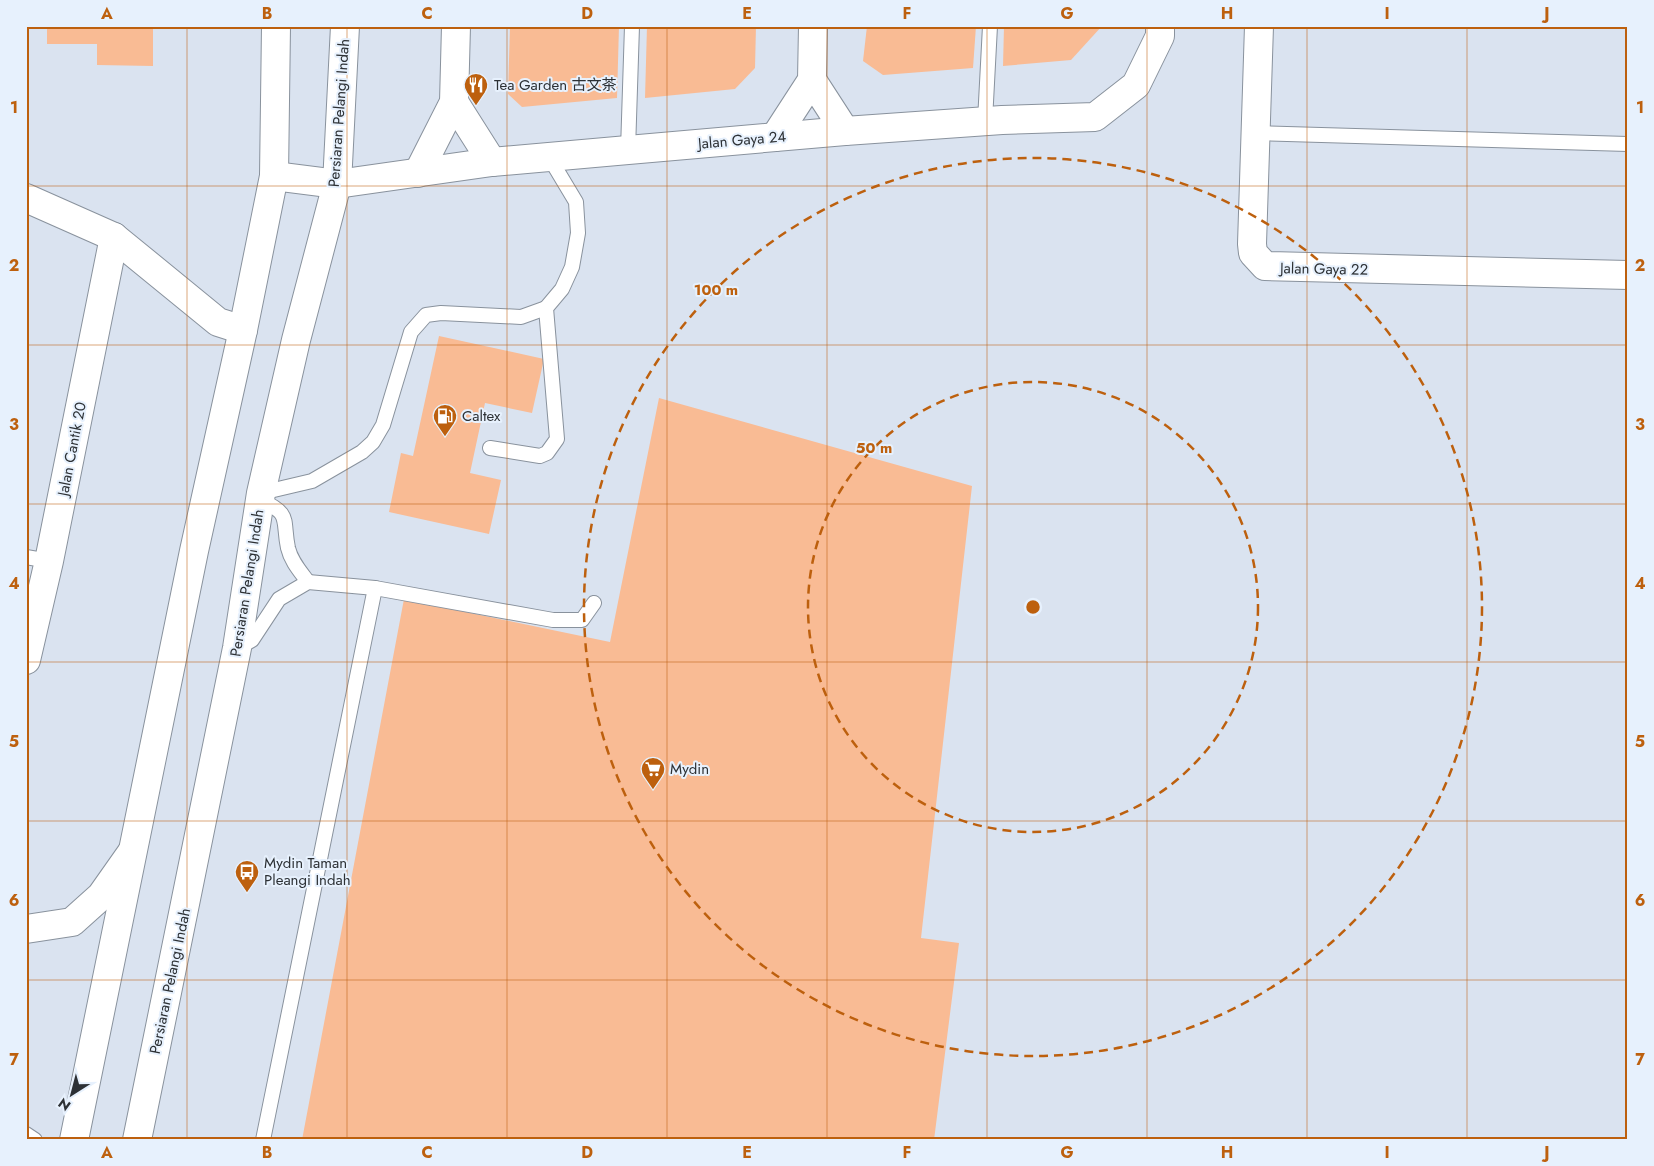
<svg xmlns="http://www.w3.org/2000/svg" width="1654" height="1166" viewBox="0 0 1654 1166" font-family="Jost,'Noto Sans SC',sans-serif">
<style>
.building{fill:#f9bb94}
.lines{fill:none;stroke-linecap:round;stroke-linejoin:round}
.lane-casing{stroke:#89929d;stroke-width:16}
.street-casing{stroke:#89929d;stroke-width:30}
.secondary-casing{stroke:#89929d;stroke-width:30}
.lane{stroke:#fff;stroke-width:14}
.street{stroke:#fff;stroke-width:28}
.secondary{stroke:#fff;stroke-width:28}
.grid{fill:none;stroke:#bd600e;stroke-width:1;stroke-opacity:0.55}
.ring{fill:none;stroke:#bd600e;stroke-width:2.5;stroke-dasharray:9 6}
.labels{text-anchor:middle;dominant-baseline:central;stroke-width:4;stroke-linejoin:round;paint-order:stroke}
.poi-label{font-size:15px;fill:#2d3135;stroke:#e7f1fd;text-anchor:start}
.street-label{font-size:15px;fill:#2d3135;stroke:#e7f1fd}
.centre{fill:#bd600e;stroke:#e7f1fd;stroke-width:2.5}
.ring-label{font-size:15px;text-anchor:middle;font-weight:bold;fill:#bd600e;stroke:#e7f1fd;stroke-width:4;stroke-linejoin:round;paint-order:stroke}
.neatline{fill:none;stroke:#bd600e;stroke-width:2}
.grid-label{font-size:16px;text-anchor:middle;font-weight:bold;fill:#bd600e}
</style>
<rect width="100%" height="100%" fill="#dae3f0"/>
<g class="building">
<path d="M 47,26 L 153,26 L 153,66 L 97,65 L 97,44 L 47,44 Z"/>
<path d="M 510,26 L 619,26 L 617,98 L 522,107 L 508,94 Z"/>
<path d="M 647,26 L 756,26 L 755,68 L 735,89 L 645,98 Z"/>
<path d="M 867,26 L 976,26 L 973,68 L 883,75 L 863,61 Z"/>
<path d="M 1004,26 L 1102,26 L 1071,60 L 1003,66 Z"/>
<path d="M 439,336 L 544,359 L 532,413 L 485,403 L 470,473 L 501,480 L 489,534 L 389,512 L 401,453 L 413,456 Z"/>
<path d="M 659,398 L 972,486 L 921,938 L 959,943 L 934,1140 L 302,1140 L 404,599 L 610,642 Z"/>
</g>
<g class="lines">
<g class="lane-casing">
<g id="lane">
<path d="M 985,121 L 990,26"/>
<path d="M 1255,133 L 1628,144"/>
<path d="M 628,150 L 632,26"/>
<path d="M 490,448 L 540,456 L 547,453 L 557,439 L 546,308 L 562,289 L 572,267 L 578,233 L 576,202 L 549,157"/>
<path d="M 261,493 L 312,481 L 362,452 L 373,442 L 383,425 L 411,332 L 426,315 L 441,313 L 521,317 L 546,308"/>
<path d="M 260,500 C 292,514 282,519 288,548 C 291,561 300,571 308,582"/>
<path d="M 26,557 L 49,561"/>
<path d="M 238,648 L 252,640 L 279,599 L 308,582 L 375,588"/>
<path d="M 26,1134 L 35,1140"/>
<path d="M 263,1140 L 375,588 L 553,620 L 582,620 L 594,603"/>
</g>
</g>
<g class="street-casing">
<g id="street">
<path d="M 1259,26 L 1252,244 L 1253,253 L 1265,266 L 1628,275"/>
<path d="M 812,80 L 845,131"/>
<path d="M 454,102 L 492,162"/>
<path d="M 775,137 L 812,80 L 813,26"/>
<path d="M 418,173 L 454,102 L 456,26"/>
<path d="M 274,176 L 337,184 L 492,162 L 628,150 L 845,131 L 1002,120 L 1095,117 L 1136,85 L 1160,36 L 1160,26"/>
<path d="M 26,198 L 114,237 L 218,322 L 243,330"/>
<path d="M 26,660 L 49,561 L 114,237"/>
<path d="M 26,929 L 72,922 L 101,896 L 132,852"/>
</g>
</g>
<g class="secondary-casing">
<g id="secondary">
<path d="M 74,1140 L 194,551 L 243,330 L 274,176 L 276,26"/>
<path d="M 137,1140 L 237,648 L 261,493 L 296,340 L 337,184 L 345,26"/>
</g>
</g>
<use href="#lane" class="lane"/>
<use href="#street" class="street"/>
<use href="#secondary" class="secondary"/>
</g>
<path class="grid" d="M 187,26 L 187,1140M 347,26 L 347,1140M 507,26 L 507,1140M 667,26 L 667,1140M 827,26 L 827,1140M 987,26 L 987,1140M 1147,26 L 1147,1140M 1307,26 L 1307,1140M 1467,26 L 1467,1140M 26,186 L 1628,186M 26,345 L 1628,345M 26,504 L 1628,504M 26,662 L 1628,662M 26,821 L 1628,821M 26,980 L 1628,980"/>
<g class="ring">
<circle cx="1033" cy="607" r="225"/>
<circle cx="1033" cy="607" r="449"/>
</g>
<defs>
<g id="restaurant-pin" transform="scale(1.25)"><path d="M0 17L-7.5 6A9.5 9.5 0 1 1 7.5 6Z" fill="#bd600e" stroke="#e7f1fd"/><path d="M-5-6h1v4h1v-4h1v4h1v-4h1v5L-1.5 .5V6h-2V.5L-5-1ZM5-6V6H3V1.5H1.5Q1.5-4 5-6Z" fill="#fff"/></g>
<g id="fuel-pin" transform="scale(1.25)"><path d="M0 17L-7.5 6A9.5 9.5 0 1 1 7.5 6Z" fill="#bd600e" stroke="#e7f1fd"/><path d="M-5.5-6h7V0h2V4h1.3V-2.5L3-4.5l.8-.8L6-3V5H2.5V1h-1V6h-7ZM-4.2-4.7v3.2H.2V-4.7Z" fill="#fff"/></g>
<g id="supermarket-pin" transform="scale(1.25)"><path d="M0 17L-7.5 6A9.5 9.5 0 1 1 7.5 6Z" fill="#bd600e" stroke="#e7f1fd"/><path d="M-6-5.5h2.5l.6 2H6L4.5 2H-2.5L-4.4-4H-6ZM-1.5 3.2a1.3 1.3 0 1 0 .1 0ZM3 3.2a1.3 1.3 0 1 0 .1 0Z" fill="#fff"/></g>
<g id="bus-pin" transform="scale(1.25)"><path d="M0 17L-7.5 6A9.5 9.5 0 1 1 7.5 6Z" fill="#bd600e" stroke="#e7f1fd"/><path d="M-5-6H5V4H4V6H2V4H-2V6H-4V4H-5ZM-3.5-4V0h7V-4ZM-3.5 1.2v1.5H-2V1.2ZM2 1.2v1.5H3.5V1.2Z" fill="#fff"/></g>
</defs>
<g fill-rule="evenodd">
<use href="#restaurant-pin" x="476" y="85"/>
<use href="#fuel-pin" x="445" y="416"/>
<use href="#supermarket-pin" x="653" y="769"/>
<use href="#bus-pin" x="247" y="872"/>
</g>
<g class="labels">
<g class="poi-label">
<text x="494" y="85">Tea Garden 古文茶</text>
<text x="462" y="416">Caltex</text>
<text x="670" y="769">Mydin</text>
<text x="264" y="863">Mydin Taman<tspan x="264" dy="17">Pleangi Indah</tspan></text>
</g>
<g class="street-label">
<text transform="translate(339 113) rotate(-86)">Persiaran Pelangi Indah</text>
<text transform="translate(742 140) rotate(-5)">Jalan Gaya 24</text>
<text transform="translate(1324 269) rotate(1)">Jalan Gaya 22</text>
<text transform="translate(72 449) rotate(-79)">Jalan Cantik 20</text>
<text transform="translate(247 583) rotate(-81)">Persiaran Pelangi Indah</text>
<text transform="translate(170 981) rotate(-78)">Persiaran Pelangi Indah</text>
</g>
</g>
<circle cx="1033" cy="607" r="8" class="centre"/>
<g class="ring-label">
<text x="716" y="295">100 m</text>
<text x="874" y="453">50 m</text>
</g>
<rect width="1654" height="1166" fill="none" stroke="#e7f1fd" stroke-width="55"/>
<g transform="translate(72 1094) rotate(216)" stroke="#e7f1fd" stroke-width="4" paint-order="stroke">
<path d="M0-4L9 19L0 12L-9 19Z" fill="#2d3135"/>
<text y="-8" font-size="14" font-weight="bold" text-anchor="middle" fill="#2d3135">N</text>
</g>
<rect x="28" y="28" width="1598" height="1110" class="neatline"/>
<g class="grid-label">
<text x="107" y="19">A</text>
<text x="267" y="19">B</text>
<text x="427" y="19">C</text>
<text x="587" y="19">D</text>
<text x="747" y="19">E</text>
<text x="907" y="19">F</text>
<text x="1067" y="19">G</text>
<text x="1227" y="19">H</text>
<text x="1387" y="19">I</text>
<text x="1547" y="19">J</text>
<text x="14" y="113">1</text>
<text x="1640" y="113">1</text>
<text x="14" y="271">2</text>
<text x="1640" y="271">2</text>
<text x="14" y="430">3</text>
<text x="1640" y="430">3</text>
<text x="14" y="589">4</text>
<text x="1640" y="589">4</text>
<text x="14" y="747">5</text>
<text x="1640" y="747">5</text>
<text x="14" y="906">6</text>
<text x="1640" y="906">6</text>
<text x="14" y="1065">7</text>
<text x="1640" y="1065">7</text>
<text x="107" y="1158">A</text>
<text x="267" y="1158">B</text>
<text x="427" y="1158">C</text>
<text x="587" y="1158">D</text>
<text x="747" y="1158">E</text>
<text x="907" y="1158">F</text>
<text x="1067" y="1158">G</text>
<text x="1227" y="1158">H</text>
<text x="1387" y="1158">I</text>
<text x="1547" y="1158">J</text>
</g>
</svg>
